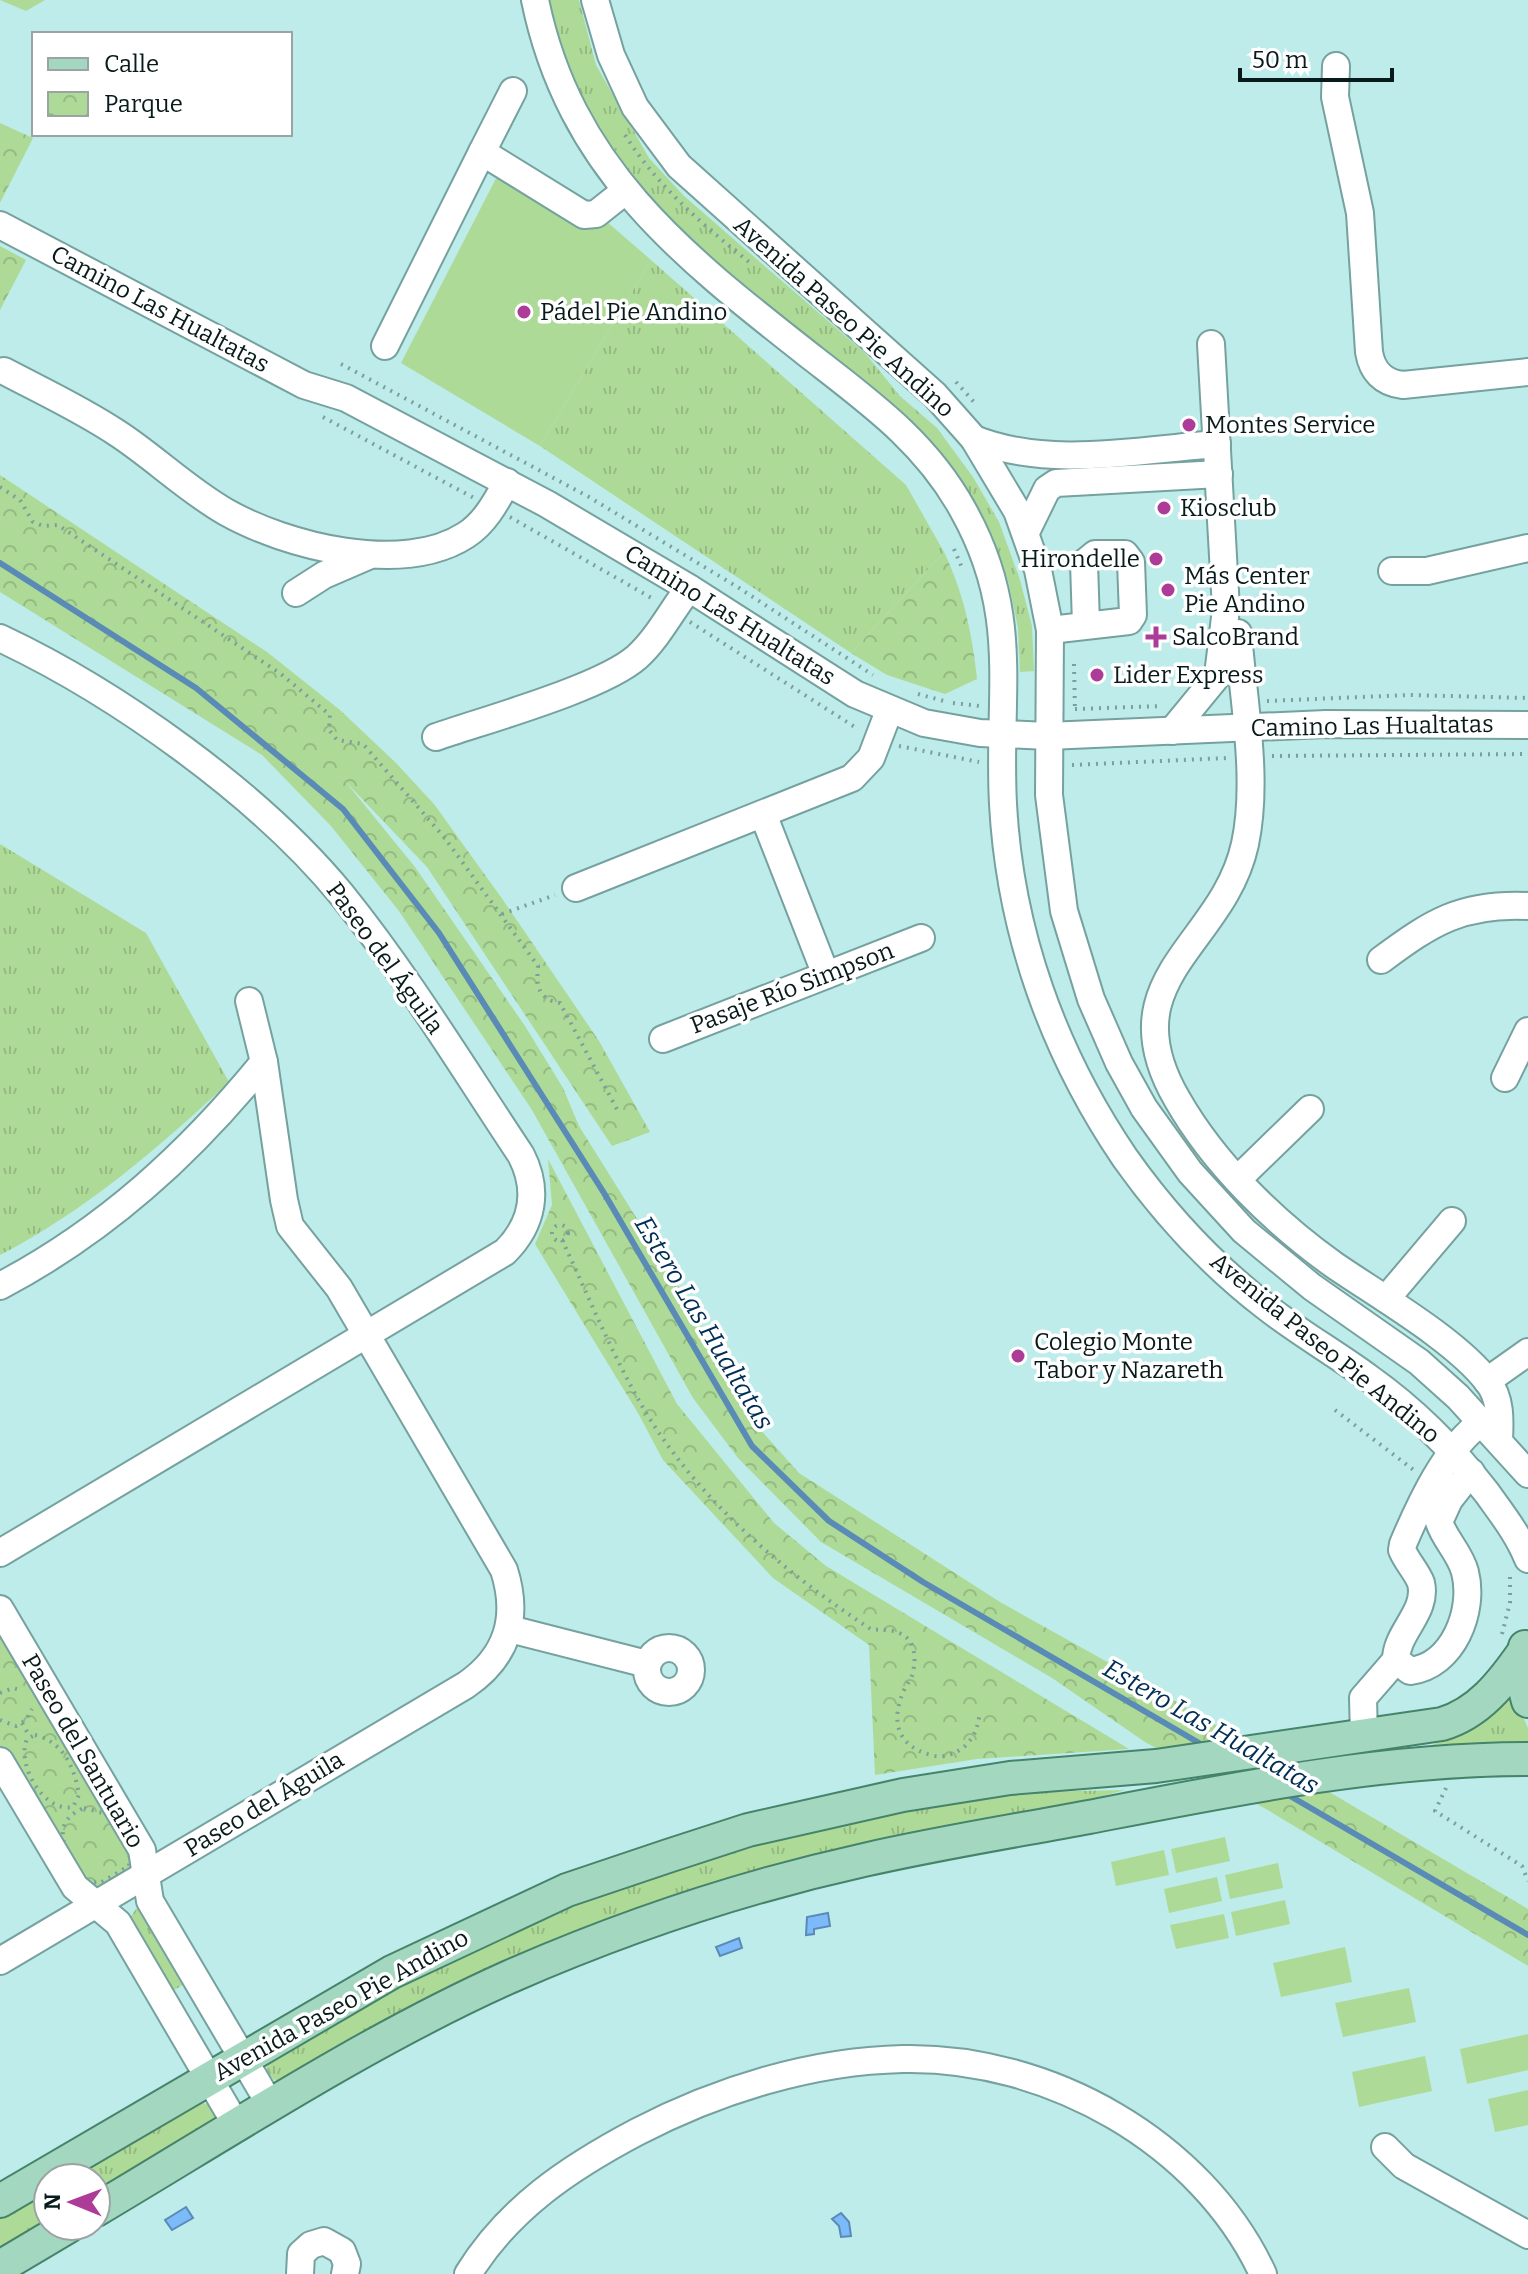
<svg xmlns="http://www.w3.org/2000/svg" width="1528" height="2274" viewBox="0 0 1528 2274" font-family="Bitter,serif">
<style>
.grass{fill:url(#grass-tufts)}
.park{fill:url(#park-crowns)}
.pitch{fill:#aeda97}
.water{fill:#7dbaf9;stroke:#5a8ab6;stroke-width:2}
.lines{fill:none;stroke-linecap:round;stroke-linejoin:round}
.stream{stroke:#5a8ab6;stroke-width:6}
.minor-casing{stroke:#75a19f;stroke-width:30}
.major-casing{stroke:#45836a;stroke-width:36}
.path{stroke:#7b9f9e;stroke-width:4;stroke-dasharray:2 6;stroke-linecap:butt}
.minor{stroke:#fff;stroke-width:26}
.major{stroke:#a3d7c0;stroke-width:32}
.poi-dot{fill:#ad3c98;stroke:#fff;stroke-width:3}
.labels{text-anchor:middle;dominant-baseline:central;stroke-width:7;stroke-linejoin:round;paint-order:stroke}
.street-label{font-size:24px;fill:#081a19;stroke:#fff}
.poi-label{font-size:24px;fill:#081a19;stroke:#fff;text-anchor:start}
.water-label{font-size:26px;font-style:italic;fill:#002e55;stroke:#fff}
</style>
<defs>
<pattern id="grass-tufts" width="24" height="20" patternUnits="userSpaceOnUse" patternTransform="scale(2)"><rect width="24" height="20" fill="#aeda97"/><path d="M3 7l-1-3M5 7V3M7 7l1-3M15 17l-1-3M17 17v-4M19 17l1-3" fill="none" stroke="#94ba82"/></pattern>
<pattern id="park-crowns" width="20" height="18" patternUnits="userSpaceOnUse" patternTransform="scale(2)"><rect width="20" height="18" fill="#aeda97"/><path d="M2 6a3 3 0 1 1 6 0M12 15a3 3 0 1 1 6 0" fill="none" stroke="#94ba82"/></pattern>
</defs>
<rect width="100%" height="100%" fill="#bdecea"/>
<g class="grass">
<path d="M 0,0 L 45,0 L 26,11 Z"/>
<path d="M 542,0 L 579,0 L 596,65 L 649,158 L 684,196 L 865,353 L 900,396 L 937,428 L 973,477 L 999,522 L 1020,580 L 1032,626 L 1034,671 L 1020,672 L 1018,628 L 1009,584 L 992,535 L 973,499 L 915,424 L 873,387 L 804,342 L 632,187 L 578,103 Z"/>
<path d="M 651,260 L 906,485 L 944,552 L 851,653 L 540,446 Z"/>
<path d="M 0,844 L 146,933 L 229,1082 C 161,1146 84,1212 0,1255 Z"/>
<path d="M 1513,1695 L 1528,1728 L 1528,1743 L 1432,1745 L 1476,1728 Z"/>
<path d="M 1125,1790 L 983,1828 L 812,1861 L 280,2084 L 266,2073 L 268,2060 L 376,1993 L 561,1906 L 725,1849 L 983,1793 Z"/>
<path d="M 136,1909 L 142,1909 L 186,1983 L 171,1992 L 129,1919 Z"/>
<path d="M 197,2100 L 215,2108 L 216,2122 L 96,2197 L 96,2178 L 62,2178 Z"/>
<path d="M 48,2187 L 48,2225 L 0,2255 L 0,2215 Z"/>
</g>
<g class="park">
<path d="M 0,123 L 33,138 L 0,203 Z"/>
<path d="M 0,246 L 26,260 L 0,310 Z"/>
<path d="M 0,475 L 267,652 L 340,710 L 396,763 L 434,804 L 503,900 L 599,1041 L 650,1132 L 612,1146 L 427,867 L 345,781 L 415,867 L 525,1026 L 563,1088 L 579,1126 L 692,1307 L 743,1410 L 799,1473 L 1000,1602 L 1127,1673 L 1528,1909 L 1528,1966 L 1266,1809 L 1145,1742 L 1052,1678 L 821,1542 L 738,1458 L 693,1398 L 532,1110 L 399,911 L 331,826 L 262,755 L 0,592 Z"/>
<path d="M 944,552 C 964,594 972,634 977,679 L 945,694 L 887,675 L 851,653 Z"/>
<path d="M 548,1159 L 677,1404 L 774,1523 L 826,1566 L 1129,1749 L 977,1759 L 875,1775 L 869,1645 L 773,1578 L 663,1460 L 638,1413 L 535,1244 L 552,1205 Z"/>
<path d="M 0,1628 L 134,1850 L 132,1866 L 98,1887 L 82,1886 L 0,1746 Z"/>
</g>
<g class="pitch">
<path d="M 507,157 L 584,202 L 651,260 L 540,446 L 401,363 Z"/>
<path d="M 1225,1837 L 1230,1861 L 1176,1873 L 1171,1849 Z"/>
<path d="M 1164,1850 L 1169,1875 L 1116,1886 L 1111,1862 Z"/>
<path d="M 1278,1863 L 1283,1888 L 1230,1899 L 1225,1875 Z"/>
<path d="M 1217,1877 L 1222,1901 L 1169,1913 L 1164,1889 Z"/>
<path d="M 1285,1900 L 1290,1924 L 1236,1936 L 1231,1912 Z"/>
<path d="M 1224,1914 L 1229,1938 L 1176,1949 L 1170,1925 Z"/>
<path d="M 1345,1947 L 1352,1982 L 1281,1997 L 1273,1963 Z"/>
<path d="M 1409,1988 L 1416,2022 L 1343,2037 L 1335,2003 Z"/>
<path d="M 1528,2034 L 1528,2070 L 1467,2084 L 1460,2049 Z"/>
<path d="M 1425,2056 L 1432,2091 L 1359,2107 L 1352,2072 Z"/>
<path d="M 1528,2090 L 1528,2125 L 1495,2132 L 1488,2099 Z"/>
</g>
<g class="water">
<path d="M 828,1913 L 830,1926 L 814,1929 L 814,1934 L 806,1935 L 807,1917 Z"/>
<path d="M 739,1938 L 742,1948 L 720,1956 L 716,1947 Z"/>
<path d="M 186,2207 L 193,2218 L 172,2230 L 165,2220 Z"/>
<path d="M 841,2213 L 849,2222 L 851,2236 L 841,2237 L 839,2226 L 832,2219 Z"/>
</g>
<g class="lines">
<g class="stream">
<path d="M 0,563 L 196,688 L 343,809 L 439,933 L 604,1193 L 752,1446 L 829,1521 L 923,1582 L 1206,1747"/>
<path d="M 1285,1793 L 1528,1935"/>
</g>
<g class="minor-casing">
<g id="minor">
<path d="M 535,0 C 570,170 684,257 814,359 C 872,404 927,444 963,510 C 1022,615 997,693 1003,804 C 1010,932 1053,1052 1125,1158 C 1164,1213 1212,1265 1265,1306 C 1298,1332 1335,1353 1369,1378 C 1414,1410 1453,1449 1487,1493 C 1502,1514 1518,1534 1528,1559"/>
<path d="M 595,0 L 611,55 L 635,107 L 679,166 L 935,395 L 974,439 L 1017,511 L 1038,570 L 1050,630 L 1049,795 L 1064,911 L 1091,999 L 1119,1063 L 1144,1108 L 1190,1172 L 1244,1231 L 1312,1287 L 1419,1362 L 1458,1397 L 1528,1474"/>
<path d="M 1336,66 L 1335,97 L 1360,213 L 1369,352 C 1372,371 1383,383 1403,385 L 1528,372"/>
<path d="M 513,91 L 482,152 L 584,215 L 596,214 L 625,191"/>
<path d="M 0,225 L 304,385 L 346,398 L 547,504 L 689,588 L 855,694 L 924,723 L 980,733 L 1048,736 L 1326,724 L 1528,725"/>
<path d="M 385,346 L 482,152"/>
<path d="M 4,371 C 42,391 81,409 117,433 C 154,457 186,489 226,512 C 286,546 403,576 466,535 C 485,523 496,502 507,482"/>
<path d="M 974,439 C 1049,469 1138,450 1217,444"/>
<path d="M 1026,532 L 1047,489 L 1056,483 L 1219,474"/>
<path d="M 1392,571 L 1427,571 L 1528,548"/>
<path d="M 296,593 L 324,575 L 368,556"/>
<path d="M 1050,630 L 1129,621 L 1133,615 L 1131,562 L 1125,554 L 1095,554 L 1084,563 L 1086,624"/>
<path d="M 1238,633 C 1243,699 1259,779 1245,844 C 1223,946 1107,978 1177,1099 C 1214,1164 1274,1222 1334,1265 C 1379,1296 1456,1340 1488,1382 C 1501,1398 1500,1421 1499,1440"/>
<path d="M 0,638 C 117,693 260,795 342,895 C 408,977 463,1068 521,1155 C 539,1190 533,1224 505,1252 L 0,1553"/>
<path d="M 1172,731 L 1218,675 L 1226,609 L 1211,344"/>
<path d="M 436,737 C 485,720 602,688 637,657 C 658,638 672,610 689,588"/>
<path d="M 763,814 L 826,975"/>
<path d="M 576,888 L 852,778 L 871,758 L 889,711"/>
<path d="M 1381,960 C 1432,922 1462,903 1528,906"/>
<path d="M 663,1039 L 921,938"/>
<path d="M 1505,1078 L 1528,1031"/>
<path d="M 1238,1179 L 1310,1109"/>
<path d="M 0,1286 C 106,1230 189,1154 264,1062"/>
<path d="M 1386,1299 L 1452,1221"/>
<path d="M 1487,1381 L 1528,1352"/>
<path d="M 1471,1472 L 1449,1500 L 1439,1522 C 1445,1540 1460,1553 1465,1572 C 1475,1611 1453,1666 1410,1671 L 1396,1660 C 1396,1632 1428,1612 1421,1583 C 1417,1572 1407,1562 1402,1550 L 1403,1544 C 1420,1504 1446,1447 1482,1422"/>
<path d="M 0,1609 L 142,1850 L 150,1901 L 271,2106"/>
<path d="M 510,1629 L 647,1664"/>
<circle cx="669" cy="1670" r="22"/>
<path d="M 1364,1736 L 1363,1698 L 1396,1660"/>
<path d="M 0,1761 L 75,1887 L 118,1923 L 237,2126"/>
<path d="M 0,1961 L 466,1685 C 508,1656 519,1617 504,1570 L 339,1288 L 290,1226 L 284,1200 L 264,1062 L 249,1001"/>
<path d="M 1385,2147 L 1404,2166 L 1528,2235"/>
<path d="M 300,2274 L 301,2254 L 311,2245 L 324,2241 L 342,2251 L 347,2264 L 345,2274"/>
<path d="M 468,2274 C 509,2208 569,2168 637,2132 C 718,2090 811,2061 903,2059 C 1048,2056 1202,2142 1263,2274"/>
</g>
</g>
<g class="major-casing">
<g id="major">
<path d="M 1525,1647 L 1523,1682 L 1528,1701"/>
<path d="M 0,2201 L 392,1972 L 567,1890 L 668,1856 L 748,1830 L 903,1795 L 1010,1778 L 1156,1766 L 1442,1724 C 1479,1713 1502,1683 1523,1653"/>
<path d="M 96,2210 C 229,2131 368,2040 509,1977 C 623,1927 742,1887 864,1860 C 938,1843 1014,1831 1089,1817 C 1233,1789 1381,1759 1528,1759"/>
<path d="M 0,2267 L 69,2226"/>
</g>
</g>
<g class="path">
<path d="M 625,135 C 658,187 702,224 749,262"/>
<path d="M 341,364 L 589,497 L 739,588 L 873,675"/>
<path d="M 956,382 L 974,402"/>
<path d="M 323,417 L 474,498"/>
<path d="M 0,487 L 20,500 L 33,522 L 43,526 L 58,525 L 281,674 L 330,715 L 329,730 L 337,740 L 363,744 L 444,837 L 538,966 C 536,986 538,999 560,1003 L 619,1113"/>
<path d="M 510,517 L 655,600"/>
<path d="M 954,549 L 963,570"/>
<path d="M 690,622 L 858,729"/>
<path d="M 1074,664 L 1075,711"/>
<path d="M 918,694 L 944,701"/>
<path d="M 1267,701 L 1408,695 L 1528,698"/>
<path d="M 953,703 L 980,706"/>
<path d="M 1075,709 L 1162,706"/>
<path d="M 899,746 L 979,762"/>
<path d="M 1272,756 L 1528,754"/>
<path d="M 1072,765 L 1227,758"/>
<path d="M 502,914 L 555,895"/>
<circle cx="560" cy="1233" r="8"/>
<path d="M 562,1240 C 589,1297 613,1357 645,1411 C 700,1502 784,1572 872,1630 C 902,1627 920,1639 913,1672 C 912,1678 908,1683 905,1688 C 890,1719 896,1746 931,1755 C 943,1759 956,1754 965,1746 C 976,1735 977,1728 980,1713"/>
<path d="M 1335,1410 L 1415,1471"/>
<path d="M 1502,1634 L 1510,1603 L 1510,1572"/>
<path d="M 0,1693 L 13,1688 L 20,1690"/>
<path d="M 0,1720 L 16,1726 L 26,1720 L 32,1709"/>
<path d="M 22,1723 L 30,1737"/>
<path d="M 35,1735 C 64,1742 75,1769 79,1795 L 73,1807 C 44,1813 16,1765 27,1739 Z"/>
<path d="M 1446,1788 L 1435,1811 L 1522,1866 L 1528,1881"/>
<path d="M 84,1808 L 107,1814 L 130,1851 L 129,1866 L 100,1883 L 84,1881 C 69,1857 45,1824 84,1808 Z"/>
</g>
<use href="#minor" class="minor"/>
<use href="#major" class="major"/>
</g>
<g class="poi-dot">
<circle cx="524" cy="312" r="8"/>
<circle cx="1189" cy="425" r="8"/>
<circle cx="1164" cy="508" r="8"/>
<circle cx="1156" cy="559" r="8"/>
<circle cx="1168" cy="590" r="8"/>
<path d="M1152 625h8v8h8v8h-8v8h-8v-8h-8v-8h8z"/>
<circle cx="1097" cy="675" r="8"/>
<circle cx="1018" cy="1356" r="8"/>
</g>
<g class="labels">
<g class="street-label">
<text transform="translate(160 309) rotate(28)">Camino Las Hualtatas</text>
<text transform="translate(844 317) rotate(42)">Avenida Paseo Pie Andino</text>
<text transform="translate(730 615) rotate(32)">Camino Las Hualtatas</text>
<text transform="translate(1372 726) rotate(-1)">Camino Las Hualtatas</text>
<text transform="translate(385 958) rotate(54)">Paseo del Águila</text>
<text transform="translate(792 988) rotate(-21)">Pasaje Río Simpson</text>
<text transform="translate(1325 1348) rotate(39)">Avenida Paseo Pie Andino</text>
<text transform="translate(83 1751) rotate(60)">Paseo del Santuario</text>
<text transform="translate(264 1804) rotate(-31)">Paseo del Águila</text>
<text transform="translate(341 2005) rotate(-29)">Avenida Paseo Pie Andino</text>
</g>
<g class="poi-label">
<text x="540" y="312">Pádel Pie Andino</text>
<text x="1205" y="425">Montes Service</text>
<text x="1180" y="508">Kiosclub</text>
<text x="1140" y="559" text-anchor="end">Hirondelle</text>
<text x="1184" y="576">Más Center<tspan x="1184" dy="28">Pie Andino</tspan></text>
<text x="1172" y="637">SalcoBrand</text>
<text x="1113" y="675">Lider Express</text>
<text x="1034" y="1342">Colegio Monte<tspan x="1034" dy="28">Tabor y Nazareth</tspan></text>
</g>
<g class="water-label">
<text transform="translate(704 1323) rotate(59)">Estero Las Hualtatas</text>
<text transform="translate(1211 1727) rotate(30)">Estero Las Hualtatas</text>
</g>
</g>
<rect x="32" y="32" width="260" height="104" fill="#ffffff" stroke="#9ca3a3" stroke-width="2"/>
<rect x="48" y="58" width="40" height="12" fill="#a3d7c0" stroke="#9ca3a3" stroke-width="2"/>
<text x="104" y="72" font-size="24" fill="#081a19">Calle</text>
<rect x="48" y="92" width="40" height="24" fill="url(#park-crowns)" stroke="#9ca3a3" stroke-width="2"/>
<text x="104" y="112" font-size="24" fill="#081a19">Parque</text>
<g transform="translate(72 2202) rotate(271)"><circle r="38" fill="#ffffff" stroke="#9ca3a3" stroke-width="2"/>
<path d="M0-6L14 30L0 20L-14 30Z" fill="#ad3c98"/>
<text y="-12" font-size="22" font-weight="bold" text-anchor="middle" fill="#081a19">N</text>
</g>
<path d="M1240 68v12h152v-12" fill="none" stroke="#081a19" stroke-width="4"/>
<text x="1252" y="68" font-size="24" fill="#081a19" stroke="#ffffff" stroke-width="6" paint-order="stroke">50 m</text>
</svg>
